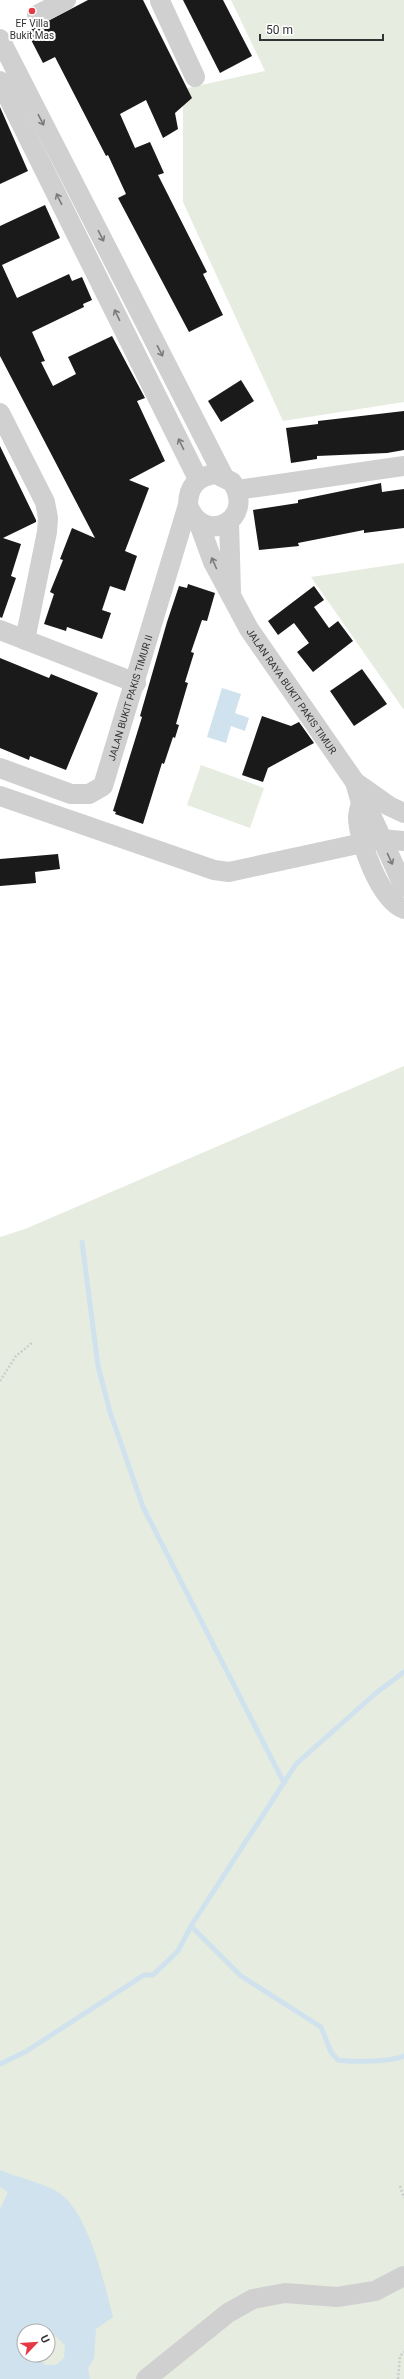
<svg xmlns="http://www.w3.org/2000/svg" width="404" height="2379" viewBox="0 0 404 2379" font-family="Roboto,sans-serif">
<style>
.green{fill:#e6ecdf;fill-rule:evenodd}
.water{fill:#cfe2ee;fill-rule:evenodd}
.lines{fill:none;stroke-linecap:round;stroke-linejoin:round}
.stream{stroke:#cfe2ee;stroke-width:5}
.building{fill:#1a1a1a}
.path{stroke:#cdcdcd;stroke-width:2.5;stroke-dasharray:2 2;stroke-linecap:butt}
.minor{stroke:#d0d0d0;stroke-width:20}
.oneway{stroke:#7a7a7a}
.poi-dot{fill:#e63946;stroke:#fff;stroke-width:1.5}
.labels{text-anchor:middle;dominant-baseline:central;stroke-width:4;stroke-linejoin:round;paint-order:stroke}
.poi-label{font-size:10px;fill:#333;stroke:#fff}
.street-label{font-size:10px;fill:#333;stroke:#fff}
</style>
<rect width="100%" height="100%" fill="#fff"/>
<g class="green">
<path d="M 231,0 L 404,0 L 404,402 L 283,421 L 183,202 L 183,89 L 265,71 Z"/>
<path d="M 404,563 L 404,710 L 311,577 Z"/>
<path d="M 201,765 L 264,788 L 250,828 L 187,805 Z"/>
<path d="M 404,1066 L 404,2379 L 0,2379 L 0,1237 L 25,1229 ZM 24,2331 L 48,2331 L 48,2355 L 24,2355 Z"/>
</g>
<g class="water">
<path d="M 222,688 L 241,694 L 235,713 L 249,718 L 245,731 L 231,726 L 226,743 L 207,737 Z"/>
<path d="M 0,2170 C 18,2178 41,2182 58,2192 C 89,2212 104,2283 113,2317 L 96,2329 L 94,2358 L 88,2368 L 90,2379 L 0,2379 L 0,2209 L 8,2192 L 0,2187 ZM 24,2331 L 48,2331 L 48,2336 L 55,2336 L 65,2345 L 64,2358 L 56,2365 L 45,2365 L 36,2355 L 24,2355 Z"/>
</g>
<g class="lines">
<g class="stream">
<path d="M 82,1242 L 98,1366 L 110,1412 L 143,1507 L 284,1783"/>
<path d="M 191,1926 L 241,1976 L 321,2027 L 331,2052 L 338,2060 C 353,2062 390,2062 404,2056"/>
<path d="M 0,2064 L 25,2052 L 144,1975 L 153,1975 L 178,1951 L 191,1926 L 296,1764 L 376,1693 L 404,1672"/>
</g>
</g>
<g class="building">
<path d="M 88,0 L 143,0 L 192,98 L 175,113 L 178,129 L 163,138 L 146,100 L 120,114 L 135,148 L 150,142 L 164,173 L 158,175 L 207,272 L 203,274 L 223,315 L 189,332 L 118,198 L 126,194 L 108,155 L 106,156 L 55,57 L 43,63 L 27,32 Z"/>
<path d="M 183,0 L 223,0 L 252,56 L 220,73 Z"/>
<path d="M 0,107 L 28,171 L 0,184 Z"/>
<path d="M 45,205 L 60,238 L 2,265 L 17,298 L 69,274 L 72,281 L 82,277 L 92,300 L 83,304 L 84,307 L 32,332 L 45,361 L 41,362 L 53,386 L 76,374 L 68,357 L 112,336 L 145,398 L 137,401 L 165,461 L 129,480 L 149,488 L 125,551 L 137,556 L 125,591 L 110,586 L 102,610 L 111,613 L 102,639 L 67,627 L 66,631 L 44,624 L 54,594 L 50,592 L 63,560 L 60,559 L 72,528 L 95,538 L 0,356 L 0,226 Z"/>
<path d="M 241,380 L 254,401 L 221,422 L 208,401 Z"/>
<path d="M 404,411 L 404,450 L 387,453 L 317,456 L 317,459 L 291,463 L 286,428 L 318,424 L 318,421 Z"/>
<path d="M 0,446 L 36,520 L 36,522 L 3,538 L 21,544 L 11,576 L 16,578 L 2,618 L 0,617 Z"/>
<path d="M 381,483 L 382,492 L 404,489 L 404,528 L 364,533 L 364,530 L 298,543 L 299,546 L 259,550 L 253,510 L 298,503 L 298,500 Z"/>
<path d="M 188,584 L 215,593 L 207,621 L 202,620 L 191,652 L 194,653 L 185,682 L 188,683 L 176,724 L 179,725 L 175,738 L 173,737 L 164,764 L 162,763 L 143,824 L 115,814 L 116,812 L 113,811 L 142,717 L 140,716 L 167,622 L 179,586 L 187,588 Z"/>
<path d="M 314,586 L 324,600 L 314,607 L 329,628 L 338,621 L 353,641 L 313,672 L 297,652 L 309,643 L 294,623 L 278,635 L 268,621 Z"/>
<path d="M 0,658 L 49,678 L 51,674 L 98,693 L 66,770 L 30,756 L 29,760 L 0,748 Z"/>
<path d="M 362,669 L 387,704 L 354,726 L 330,691 Z"/>
<path d="M 262,716 L 291,726 L 299,722 L 314,743 L 268,768 L 263,782 L 242,775 Z"/>
<path d="M 58,854 L 60,869 L 35,872 L 36,883 L 0,886 L 0,859 Z"/>
</g>
<g class="lines">
<g class="path">
<path d="M 0,1381 L 16,1356 L 33,1342"/>
<path d="M 400,2186 L 404,2198"/>
<path d="M 398,2379 L 400,2356 L 404,2352"/>
</g>
<g class="minor">
<path d="M 160,1 L 195,77"/>
<path d="M 37,15 L 66,0"/>
<path d="M 0,39 L 224,477"/>
<path d="M 0,81 L 198,479"/>
<path d="M 0,413 L 45,502 L 48,518 L 47,532 L 25,640"/>
<path d="M 237,490 L 404,466"/>
<path id="s1" d="M 198,521 L 213,562 L 249,629 L 355,782 L 361,803 L 371,815 L 404,887"/>
<path d="M 229,521 L 231,592"/>
<path d="M 0,630 L 136,683"/>
<path id="s2" d="M 0,768 L 71,794 L 89,794 L 103,786 L 188,505 C 188,486 198,476 216,474 L 232,482 C 257,520 203,547 188,505"/>
<path d="M 355,782 L 389,806 L 404,813"/>
<path d="M 0,796 L 214,870 L 229,872 L 381,839 L 404,841"/>
<path d="M 361,803 C 360,807 358,813 358,818 C 359,842 380,900 404,909"/>
<path d="M 146,2379 L 228,2313 L 253,2299 L 285,2293 L 337,2297 L 375,2291 L 404,2276"/>
</g>
</g>
<defs><path id="oneway-shaft" d="M-6 0H5M1.5-3L5.5 0L1.5 3" fill="none" stroke-width="1.6" stroke-linecap="round" stroke-linejoin="round"/></defs>
<g class="oneway">
<use href="#oneway-shaft" transform="translate(41 120) rotate(63)"/>
<use href="#oneway-shaft" transform="translate(59 199) rotate(-116)"/>
<use href="#oneway-shaft" transform="translate(101 236) rotate(63)"/>
<use href="#oneway-shaft" transform="translate(117 315) rotate(-116)"/>
<use href="#oneway-shaft" transform="translate(160 351) rotate(63)"/>
<use href="#oneway-shaft" transform="translate(181 444) rotate(-116)"/>
<use href="#oneway-shaft" transform="translate(214 563) rotate(-114)"/>
<use href="#oneway-shaft" transform="translate(390 859) rotate(65)"/>
</g>
<circle class="poi-dot" cx="32" cy="11" r="4"/>
<g class="labels">
<g class="poi-label">
<text x="32" y="23">EF Villa<tspan x="32" dy="12">Bukit Mas</tspan></text>
</g>
<g class="street-label">
<text stroke="none"><textPath href="#s1" startOffset="195">JALAN RAYA BUKIT PAKIS TIMUR</textPath></text>
<text stroke="none"><textPath href="#s2" startOffset="202">JALAN BUKIT PAKIS TIMUR II</textPath></text>
</g>
</g>
<g transform="translate(36 2343) rotate(65)"><circle r="19" fill="#ffffff" stroke="#adadad"/>
<path d="M0-3L7 15L0 10L-7 15Z" fill="#e63946"/>
<text y="-6" font-size="11" font-weight="bold" text-anchor="middle" fill="#333333">U</text>
</g>
<path d="M260 34v6h123v-6" fill="none" stroke="#333333" stroke-width="2"/>
<text x="266" y="34" font-size="12" fill="#333333" stroke="#ffffff" stroke-width="3" paint-order="stroke">50 m</text>
</svg>
